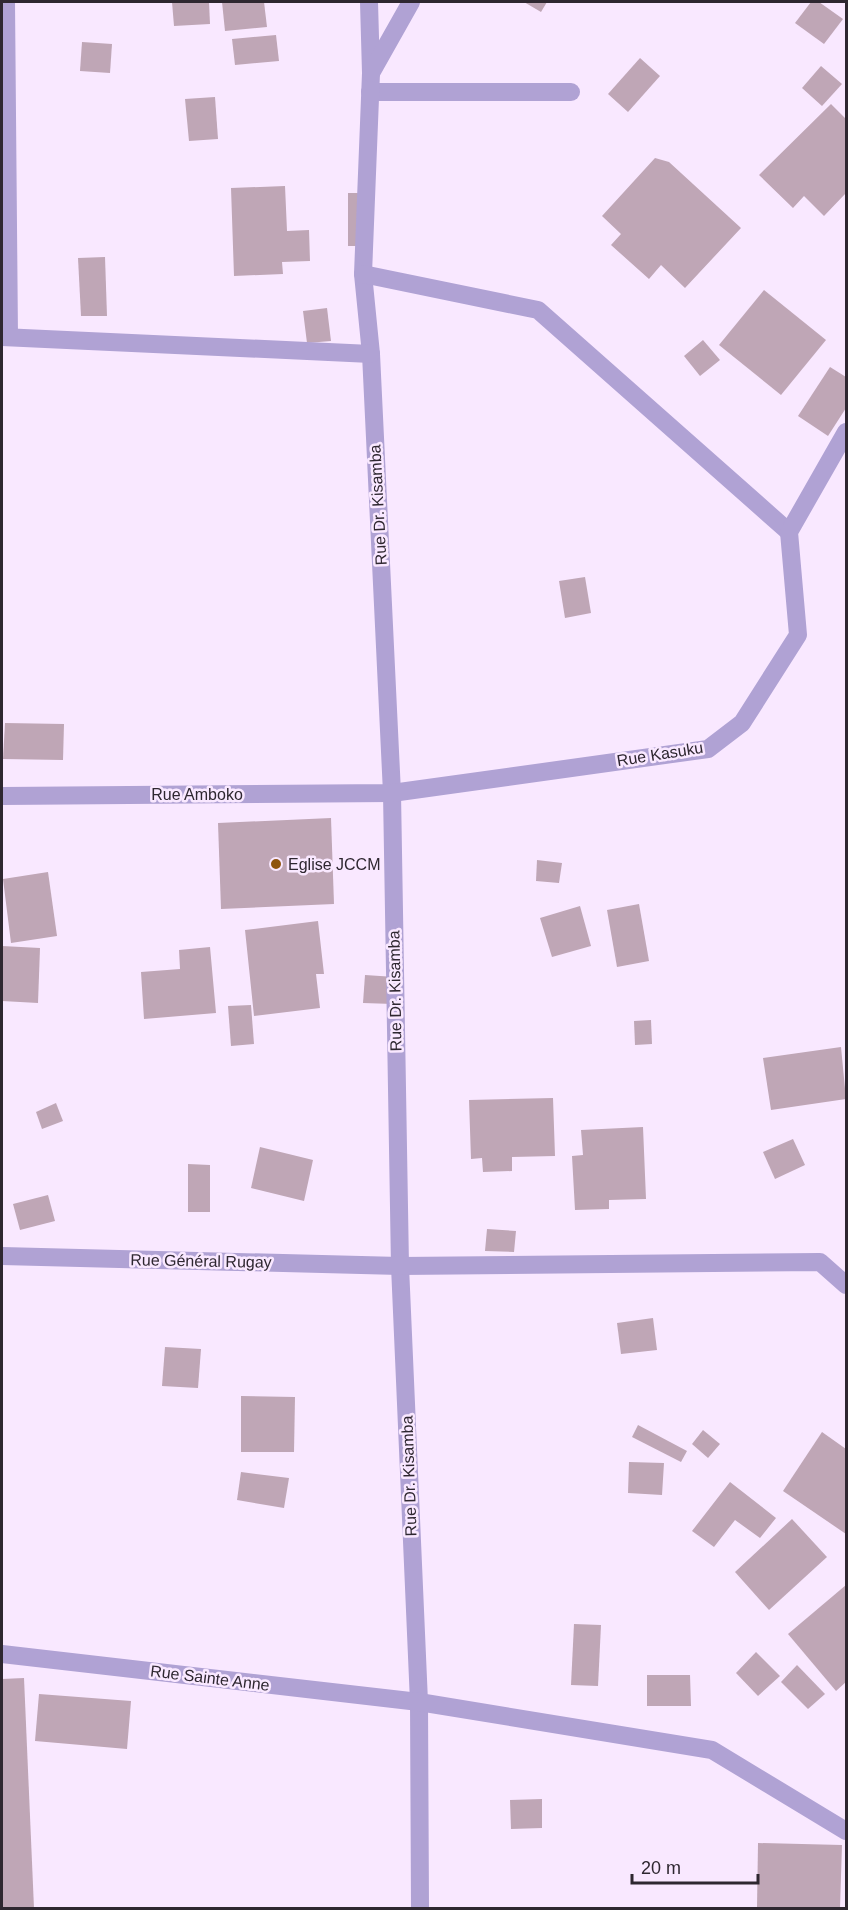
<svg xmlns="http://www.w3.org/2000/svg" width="848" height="1910" viewBox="0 0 848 1910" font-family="Helvetica,sans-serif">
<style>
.building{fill:#bfa6b6}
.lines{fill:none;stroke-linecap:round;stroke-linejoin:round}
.lane{stroke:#b0a2d4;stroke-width:18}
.street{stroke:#b0a2d4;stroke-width:18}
.poi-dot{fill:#8e540f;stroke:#f9e8ff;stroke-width:2}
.labels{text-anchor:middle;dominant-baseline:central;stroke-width:5;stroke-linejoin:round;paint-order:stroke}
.street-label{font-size:16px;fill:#2e2730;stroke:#f9e8ff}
.poi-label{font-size:16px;fill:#2e2730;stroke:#f9e8ff;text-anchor:start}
</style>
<rect width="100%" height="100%" fill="#f9e8ff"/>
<g class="building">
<path d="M 172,2 L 209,2 L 210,24 L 174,26 Z"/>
<path d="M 222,2 L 264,2 L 267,27 L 225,31 Z"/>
<path d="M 524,2 L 547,2 L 541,12 Z"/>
<path d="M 811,2 L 819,2 L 843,19 L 824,44 L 795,23 Z"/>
<path d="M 276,35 L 279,61 L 235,65 L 232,39 Z"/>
<path d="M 82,42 L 112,44 L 110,73 L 80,71 Z"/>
<path d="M 640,58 L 660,76 L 628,112 L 608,94 Z"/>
<path d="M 821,66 L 842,84 L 822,106 L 802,88 Z"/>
<path d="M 215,97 L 218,139 L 189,141 L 185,99 Z"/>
<path d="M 831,104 L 846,119 L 846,193 L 824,216 L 804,196 L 793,208 L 759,175 Z"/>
<path d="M 655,158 L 669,162 L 741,228 L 685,288 L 661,265 L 649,279 L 611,245 L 621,234 L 602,216 Z"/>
<path d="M 285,186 L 287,231 L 309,230 L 310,261 L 282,262 L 283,274 L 234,276 L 231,188 Z"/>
<path d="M 348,193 L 372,193 L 373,246 L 348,246 Z"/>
<path d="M 105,257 L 107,316 L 81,316 L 78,258 Z"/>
<path d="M 764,290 L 826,340 L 781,395 L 719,345 Z"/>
<path d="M 327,308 L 331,341 L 307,343 L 303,311 Z"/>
<path d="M 703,340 L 720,360 L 700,376 L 684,356 Z"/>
<path d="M 830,367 L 846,377 L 846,408 L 828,436 L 798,416 Z"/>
<path d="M 585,577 L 591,613 L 565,618 L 559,581 Z"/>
<path d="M 5,723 L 64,724 L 63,760 L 3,759 Z"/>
<path d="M 331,818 L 334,904 L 221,909 L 218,823 Z"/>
<path d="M 537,860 L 562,863 L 559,883 L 536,881 Z"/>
<path d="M 48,872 L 57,936 L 11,943 L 3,879 Z"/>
<path d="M 639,904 L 649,961 L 617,967 L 607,910 Z"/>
<path d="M 580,906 L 591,946 L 552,957 L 540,918 Z"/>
<path d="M 318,921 L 324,974 L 316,974 L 320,1008 L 254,1016 L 245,930 Z"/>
<path d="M 2,946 L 40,948 L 38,1003 L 2,1001 Z"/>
<path d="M 210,947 L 216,1013 L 144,1019 L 141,972 L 180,969 L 179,950 Z"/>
<path d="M 365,975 L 395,977 L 393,1004 L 363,1003 Z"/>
<path d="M 251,1005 L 254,1044 L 231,1046 L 228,1006 Z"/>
<path d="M 651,1020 L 652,1044 L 635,1045 L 634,1021 Z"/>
<path d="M 841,1047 L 846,1099 L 771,1110 L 763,1058 Z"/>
<path d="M 553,1098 L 555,1156 L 512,1157 L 512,1171 L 483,1172 L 482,1158 L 471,1159 L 469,1100 Z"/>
<path d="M 56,1103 L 63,1121 L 42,1129 L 36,1112 Z"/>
<path d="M 643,1127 L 646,1199 L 609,1200 L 609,1209 L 575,1210 L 572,1156 L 583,1155 L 581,1130 Z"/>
<path d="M 793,1139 L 805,1165 L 775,1179 L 763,1152 Z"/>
<path d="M 260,1147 L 313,1160 L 304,1201 L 251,1188 Z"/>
<path d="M 188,1164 L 210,1165 L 210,1212 L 188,1212 Z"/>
<path d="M 48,1195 L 55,1221 L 20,1230 L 13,1204 Z"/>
<path d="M 487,1229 L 516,1231 L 514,1252 L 485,1251 Z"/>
<path d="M 653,1318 L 657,1350 L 621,1354 L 617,1323 Z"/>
<path d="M 165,1347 L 201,1349 L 198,1388 L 162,1386 Z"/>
<path d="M 241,1396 L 295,1397 L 294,1452 L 241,1452 Z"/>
<path d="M 638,1425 L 687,1451 L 681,1462 L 632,1437 Z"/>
<path d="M 703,1430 L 720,1444 L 708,1458 L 692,1444 Z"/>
<path d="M 822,1432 L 846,1449 L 846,1534 L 783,1491 Z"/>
<path d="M 629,1462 L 664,1463 L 662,1495 L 628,1493 Z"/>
<path d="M 241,1472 L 289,1478 L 284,1508 L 237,1500 Z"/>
<path d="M 730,1482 L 776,1518 L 760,1538 L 735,1520 L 714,1547 L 692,1531 Z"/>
<path d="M 792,1519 L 827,1557 L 769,1610 L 735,1572 Z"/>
<path d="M 846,1585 L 846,1682 L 836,1691 L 788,1634 Z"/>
<path d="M 574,1624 L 601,1625 L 598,1686 L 571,1685 Z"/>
<path d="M 756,1652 L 780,1676 L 758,1696 L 736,1673 Z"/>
<path d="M 797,1665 L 825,1694 L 808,1709 L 781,1682 Z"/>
<path d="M 647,1675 L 690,1675 L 691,1706 L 647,1706 Z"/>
<path d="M 24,1678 L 34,1908 L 2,1908 L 2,1679 Z"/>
<path d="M 39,1694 L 131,1701 L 127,1749 L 35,1741 Z"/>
<path d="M 542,1799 L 542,1828 L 511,1829 L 510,1800 Z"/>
<path d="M 758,1843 L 842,1845 L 840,1908 L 757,1908 Z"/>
</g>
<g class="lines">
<path class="lane" d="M 370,92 L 571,92"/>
<g class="street">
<path d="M 6,2 L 9,337"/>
<path d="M 369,2 L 371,73 L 363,274 L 371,354 L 392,793 L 400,1266 L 419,1702 L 420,1908"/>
<path d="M 371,73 L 411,2"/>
<path d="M 363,274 L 538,310 L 789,532"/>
<path d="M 2,337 L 371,354"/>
<path d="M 2,796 L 392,793 L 708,749 L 742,723 L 798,635 L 789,532 L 846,432"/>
<path d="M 2,1256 L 400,1266 L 820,1262 L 846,1285"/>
<path d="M 2,1654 L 419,1702 L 712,1750 L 846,1831"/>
</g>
</g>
<circle class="poi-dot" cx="276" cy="864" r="6"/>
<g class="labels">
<g class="street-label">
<text transform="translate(378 505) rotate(-93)">Rue Dr. Kisamba</text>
<text transform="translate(660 754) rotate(-9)">Rue Kasuku</text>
<text x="197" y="794">Rue Amboko</text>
<text transform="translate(395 991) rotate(-91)">Rue Dr. Kisamba</text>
<text transform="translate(201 1261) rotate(1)">Rue Général Rugay</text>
<text transform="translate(409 1476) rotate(-92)">Rue Dr. Kisamba</text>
<text transform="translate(210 1678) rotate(7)">Rue Sainte Anne</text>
</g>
<g class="poi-label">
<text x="288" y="864">Eglise JCCM</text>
</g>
</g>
<rect width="848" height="1910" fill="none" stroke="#2e2730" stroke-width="6"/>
<path d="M632 1874v9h126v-9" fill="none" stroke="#2e2730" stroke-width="3"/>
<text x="641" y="1874" font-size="18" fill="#2e2730" stroke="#f9e8ff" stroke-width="4.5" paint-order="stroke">20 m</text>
</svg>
